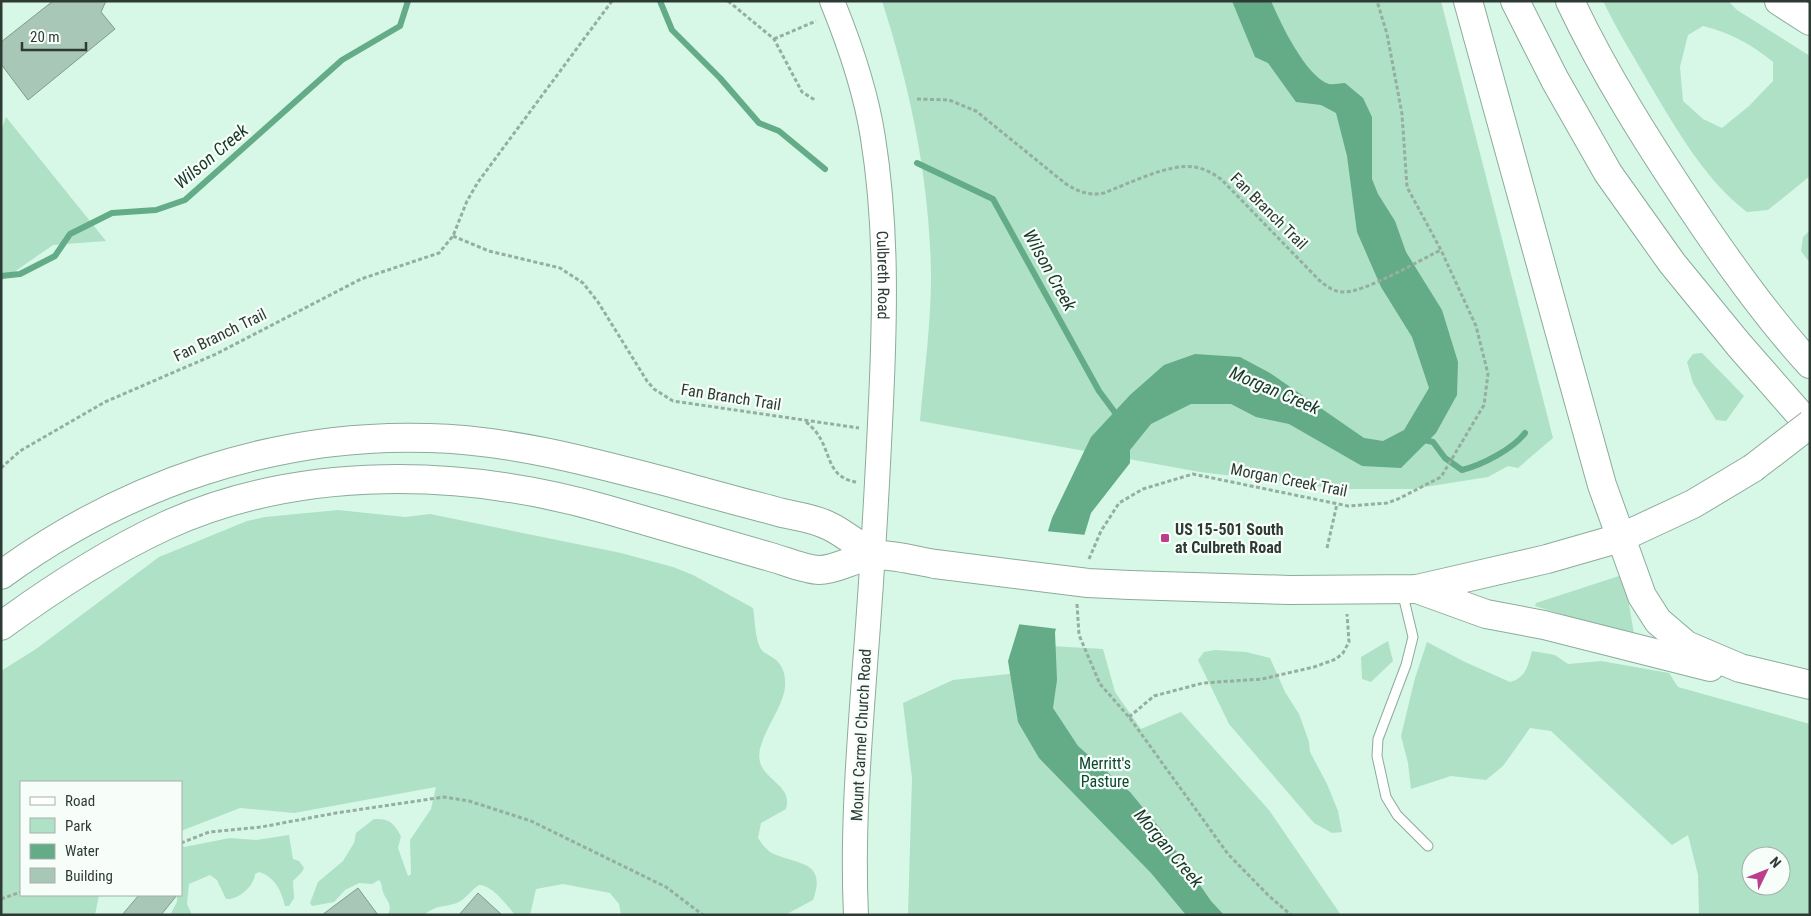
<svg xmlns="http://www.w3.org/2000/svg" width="1811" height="916" viewBox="0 0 1811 916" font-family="'Roboto Condensed',sans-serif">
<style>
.green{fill:#aee1c6;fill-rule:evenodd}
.water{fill:#64ab88}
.pier{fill:#d7f8e6}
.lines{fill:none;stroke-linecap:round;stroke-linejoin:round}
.stream{stroke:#64ab88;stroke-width:6}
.building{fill:#a8c7b6;stroke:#7e9d8c}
.lane-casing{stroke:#8dab9b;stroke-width:11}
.secondary-casing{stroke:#8dab9b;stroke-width:26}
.highway-casing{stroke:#8dab9b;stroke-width:30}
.path{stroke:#95aea0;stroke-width:3;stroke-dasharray:4 2.5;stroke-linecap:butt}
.lane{stroke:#fff;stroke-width:9}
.secondary{stroke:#fff;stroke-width:24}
.highway{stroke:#fff;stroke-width:28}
.highway-bridge-casing{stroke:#8dab9b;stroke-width:30;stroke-linecap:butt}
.highway-bridge{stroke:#fff;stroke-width:28}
.poi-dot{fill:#bc3f8e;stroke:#f7fefa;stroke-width:2}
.labels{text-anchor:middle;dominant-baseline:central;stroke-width:4.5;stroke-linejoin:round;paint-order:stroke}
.street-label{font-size:16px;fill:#2e3b34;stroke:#f7fefa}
.poi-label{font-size:16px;font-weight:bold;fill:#2e3b34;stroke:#f7fefa;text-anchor:start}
.park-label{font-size:16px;fill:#0d4830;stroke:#f7fefa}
.water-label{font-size:18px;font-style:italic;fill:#183829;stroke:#f7fefa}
</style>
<rect width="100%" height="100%" fill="#d7f8e6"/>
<g class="green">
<path d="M 882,1 L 1441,1 L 1553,438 L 1518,468 L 1508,466 L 1488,477 L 1412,489 L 1338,489 L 1200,472 L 920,421 C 924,374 931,325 931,277 C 930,182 911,91 882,1 Z"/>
<path d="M 1603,1 L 1728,1 L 1737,10 L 1810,56 L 1810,176 L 1768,210 L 1747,212 C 1705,180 1677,130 1650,85 C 1634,57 1617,30 1603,1 ZM 1703,26 C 1731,33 1751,44 1773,62 L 1773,81 L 1749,106 L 1722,128 L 1703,119 L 1683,101 L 1680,67 L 1688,35 Z"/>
<path d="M 6,117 L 106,241 L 53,245 L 1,281 L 1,131 Z"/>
<path d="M 1810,230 L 1810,263 L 1801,251 L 1803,237 Z"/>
<path d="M 1702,353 L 1744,396 L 1726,421 L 1716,420 L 1693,383 L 1687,362 L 1693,354 Z"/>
<path d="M 338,510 L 405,517 L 430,514 L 621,553 L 673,567 L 693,575 L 753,608 C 755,620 755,640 761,649 C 763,653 766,653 770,656 C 782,662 786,673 785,687 C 783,710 754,742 760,762 C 765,781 793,786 786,809 L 761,823 L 758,838 C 761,843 768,852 774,854 C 799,865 827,861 813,900 L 785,915 L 621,915 L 619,904 L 610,893 L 563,884 L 536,889 L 530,915 L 515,915 C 507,905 492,885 479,885 C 471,890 466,899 457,903 C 445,907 435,905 424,915 L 388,915 C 393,903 386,901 383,892 C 381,887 383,885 379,880 L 372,884 L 359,883 L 345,890 L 334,902 L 312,906 L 310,903 L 318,882 L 343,861 L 354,843 L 356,833 L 374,819 C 389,818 394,823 401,836 L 398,848 L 408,876 L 411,874 L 410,840 L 431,809 L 436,787 L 294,813 L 240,808 L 181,831 L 181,782 L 21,782 L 21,895 L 99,895 L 95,915 L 1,915 L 1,671 L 36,649 L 159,557 L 247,521 L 265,517 Z"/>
<path d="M 1619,576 L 1625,581 L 1634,634 L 1629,635 L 1535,606 L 1536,603 Z"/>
<path d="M 1388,641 L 1393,661 L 1371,682 L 1362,679 L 1361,657 Z"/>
<path d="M 1427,642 L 1465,662 L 1510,682 C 1526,678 1528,665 1532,651 L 1555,655 L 1568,664 L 1601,661 L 1669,673 L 1678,687 L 1810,724 L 1810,915 L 1699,915 L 1698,875 L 1688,835 L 1672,845 L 1551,731 L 1530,728 L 1503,766 L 1486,780 L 1451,776 L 1411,789 L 1408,763 L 1401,736 L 1415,678 ZM 1751,856 L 1781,856 L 1781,886 L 1751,886 Z"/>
<path d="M 1014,644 L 1103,649 L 1115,692 L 1141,729 L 1181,712 L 1269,810 L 1341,915 L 908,915 L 912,778 L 903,703 L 953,680 L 1018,673 Z"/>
<path d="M 1215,650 L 1246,652 L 1270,658 L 1285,692 L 1299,714 L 1309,742 L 1310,752 L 1327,784 L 1338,811 L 1342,832 L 1332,833 L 1314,823 L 1229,724 L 1198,660 L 1204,652 Z"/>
<path d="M 289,835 L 293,859 L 299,861 L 304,868 L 302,872 L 293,881 L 294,898 L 289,906 L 285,906 C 281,890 275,877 259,872 L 255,874 C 254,886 239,900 226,899 L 217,880 L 210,875 L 189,884 L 187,904 L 192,915 L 170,915 L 177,902 L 177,895 L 181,895 L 181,842 L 184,847 L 230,838 L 256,840 Z"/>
</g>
<path class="water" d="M 1232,1 L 1271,1 C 1280,22 1306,77 1329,84 C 1333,85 1340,83 1345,83 L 1363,98 L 1372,117 L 1372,179 L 1378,194 L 1395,221 L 1406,252 L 1442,310 L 1458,362 L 1457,395 L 1436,433 L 1401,468 L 1362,466 L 1289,424 L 1256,417 L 1231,404 L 1191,404 L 1151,424 L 1130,450 L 1130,463 L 1091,513 L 1055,632 L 1057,680 L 1053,708 L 1078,746 L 1130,792 L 1163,832 L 1211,901 L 1224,915 L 1186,915 L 1151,873 L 1039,758 L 1018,722 L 1008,661 L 1052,518 L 1091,437 L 1130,395 L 1164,365 L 1195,354 L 1240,357 L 1270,373 L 1364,438 L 1383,441 L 1404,430 L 1429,388 L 1412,337 L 1381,287 L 1357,232 L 1347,156 L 1336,113 L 1321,105 L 1296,102 L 1268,63 L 1255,57 Z"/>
<path class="pier" d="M 1045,531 L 1086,535 L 1058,629 L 1017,624 Z"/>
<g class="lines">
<g class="stream">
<path d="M 660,1 L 672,30 L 720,78 L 759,123 L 779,131 L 825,169"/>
<path d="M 917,163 L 993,199 L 1099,391 L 1119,418"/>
<path d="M 1,276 L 20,274 L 55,256 L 70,234 L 112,213 L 156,210 L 185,200 L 342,60 L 400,26 L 408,1"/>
<path d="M 1420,439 L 1433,442 L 1445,458 L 1462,470 C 1482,465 1513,449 1525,433"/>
</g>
</g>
<g class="building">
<path d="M 53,1 L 106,1 L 101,12 L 115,29 L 28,100 L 1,64 L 1,42 Z"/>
<path d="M 358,888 L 378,915 L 322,915 Z"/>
<path d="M 478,893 L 502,915 L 459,915 Z"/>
<path d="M 139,895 L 177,895 L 161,915 L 122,915 Z"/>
</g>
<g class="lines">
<g class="lane-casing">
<path id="lane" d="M 1402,591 L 1413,637 L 1406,665 L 1378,739 L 1377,756 L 1386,797 L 1397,815 L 1428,846"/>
</g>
<g class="secondary-casing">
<g id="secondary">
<path id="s1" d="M 832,1 C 850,45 866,92 873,138 C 887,225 885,315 881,402 C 877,490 872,577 865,665 C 859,748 852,832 856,915"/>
</g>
</g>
<g class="highway-casing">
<g id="highway">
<path d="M 1468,1 L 1602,485 L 1642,596 L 1658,621 L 1686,645 L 1740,668 L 1810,685"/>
<path d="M 1515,1 L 1555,80 L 1608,173 L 1672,263 L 1739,345 L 1810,426"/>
<path d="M 1570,1 C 1604,73 1647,141 1691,207 C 1727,261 1766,316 1810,364"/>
<path d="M 1779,1 L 1810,21"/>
<path d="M 1,575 C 126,484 275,433 429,438 C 512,440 595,463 675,484 C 710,494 746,503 782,513 C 796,516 813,518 827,525 C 843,532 858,545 873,555"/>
<path d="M 1130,585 L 1290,590 L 1417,589 L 1547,559 L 1620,538 L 1693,504 L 1753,468"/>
<path d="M 1417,589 L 1486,614 L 1544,625 L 1710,667"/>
<path d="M 1,626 C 53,588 107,553 165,526 C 301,464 465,469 605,509 C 659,525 713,540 767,556 C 780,559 805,570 819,570 C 836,570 854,558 871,556 C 888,553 917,561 935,564"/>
</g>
</g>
<g class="path">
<path d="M 728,1 L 774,39 L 802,92 L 815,100"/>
<path d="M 774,39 L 816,21"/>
<path d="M 917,99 L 949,100 L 976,111 L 1066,184 C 1079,192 1089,196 1104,193 C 1128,184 1169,163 1194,167 C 1204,168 1214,174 1222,180 L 1319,280 C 1326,286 1334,292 1343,292 C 1364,293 1420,260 1441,250"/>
<path d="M 453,236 L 489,251 L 560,268 L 583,283 L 598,302 L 647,381 L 654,389 L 673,401 L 859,428"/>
<path d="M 806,422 C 835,444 821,476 856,482"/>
<path d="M 1,468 L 20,451 L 105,402 L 216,354 L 361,279 L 439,253 L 453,236 L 467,201 L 478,182 L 612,1"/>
<path d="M 1327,548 L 1337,504"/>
<path d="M 1089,559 L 1101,531 L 1119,503 L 1143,489 L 1193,474 L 1348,506 L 1387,503 L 1398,499 L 1441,477 L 1484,405 L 1488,374 L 1476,326 L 1441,250 L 1407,187 L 1402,114 L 1387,34 L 1377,1"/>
<path d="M 1077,604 L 1079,635 L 1100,684 L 1129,717 L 1228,854 L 1268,895 L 1291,915"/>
<path d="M 1129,717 L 1154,696 L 1203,683 L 1262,679 L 1314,667 L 1336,659 L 1343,653 L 1349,642 L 1347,614"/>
<path d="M 181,843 L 209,832 L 261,827 L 336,813 L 444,797 L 469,801 L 531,821 L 666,887 L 703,915"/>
<path d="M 1,899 L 21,892"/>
</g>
<use href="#lane" class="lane"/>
<use href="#secondary" class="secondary"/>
<use href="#highway" class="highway"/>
<g class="highway-bridge-casing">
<g id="highway-bridge">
<path d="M 1753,468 L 1810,424"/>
<path d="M 935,564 L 1088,583 L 1130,585"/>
</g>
</g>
<use href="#highway-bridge" class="highway-bridge"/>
</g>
<rect class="poi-dot" x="1160" y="533" width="10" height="10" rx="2.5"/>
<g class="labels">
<g class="street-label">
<text transform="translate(1269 211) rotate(45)">Fan Branch Trail</text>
<text stroke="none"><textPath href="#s1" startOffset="281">Culbreth Road</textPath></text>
<text transform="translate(220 335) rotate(-26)">Fan Branch Trail</text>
<text transform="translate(731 397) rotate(9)">Fan Branch Trail</text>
<text transform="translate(1289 480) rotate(11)">Morgan Creek Trail</text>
<text transform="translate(861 735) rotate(-87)">Mount Carmel Church Road</text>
</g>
<g class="poi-label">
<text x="1175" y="529">US 15-501 South<tspan x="1175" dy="18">at Culbreth Road</tspan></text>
</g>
<g class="park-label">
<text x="1105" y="763">Merritt's<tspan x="1105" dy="18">Pasture</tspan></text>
</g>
<g class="water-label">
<text transform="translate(211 156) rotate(-40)">Wilson Creek</text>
<text transform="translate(1050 270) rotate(61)">Wilson Creek</text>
<text transform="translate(1275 390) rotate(23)">Morgan Creek</text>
<text transform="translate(1169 848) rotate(50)">Morgan Creek</text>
</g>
</g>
<rect width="1811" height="916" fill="none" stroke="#2e3b34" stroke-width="5"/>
<rect x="20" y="781" width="162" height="115" fill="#f7fefa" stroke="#a7b0ab"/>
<rect x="30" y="797" width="25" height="8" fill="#ffffff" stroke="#a7b0ab"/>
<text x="65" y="806" font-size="15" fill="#2e3b34">Road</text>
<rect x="30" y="818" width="25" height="15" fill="#aee1c6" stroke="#a7b0ab"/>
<text x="65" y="831" font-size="15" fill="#2e3b34">Park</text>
<rect x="30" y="844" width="25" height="15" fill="#64ab88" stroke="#a7b0ab"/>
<text x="65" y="856" font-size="15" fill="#2e3b34">Water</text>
<rect x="30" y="868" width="25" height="15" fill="#a8c7b6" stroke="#a7b0ab"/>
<text x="65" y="881" font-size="15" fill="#2e3b34">Building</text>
<g transform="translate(1766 871) rotate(47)"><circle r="24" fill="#f7fefa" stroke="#a7b0ab"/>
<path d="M0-4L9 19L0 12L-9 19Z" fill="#bc3f8e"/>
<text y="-8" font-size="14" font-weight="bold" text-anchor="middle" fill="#2e3b34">N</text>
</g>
<path d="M22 42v8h64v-8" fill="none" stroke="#2e3b34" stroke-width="2.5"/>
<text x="30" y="42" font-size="15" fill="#2e3b34" stroke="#f7fefa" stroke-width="4" paint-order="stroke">20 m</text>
</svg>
